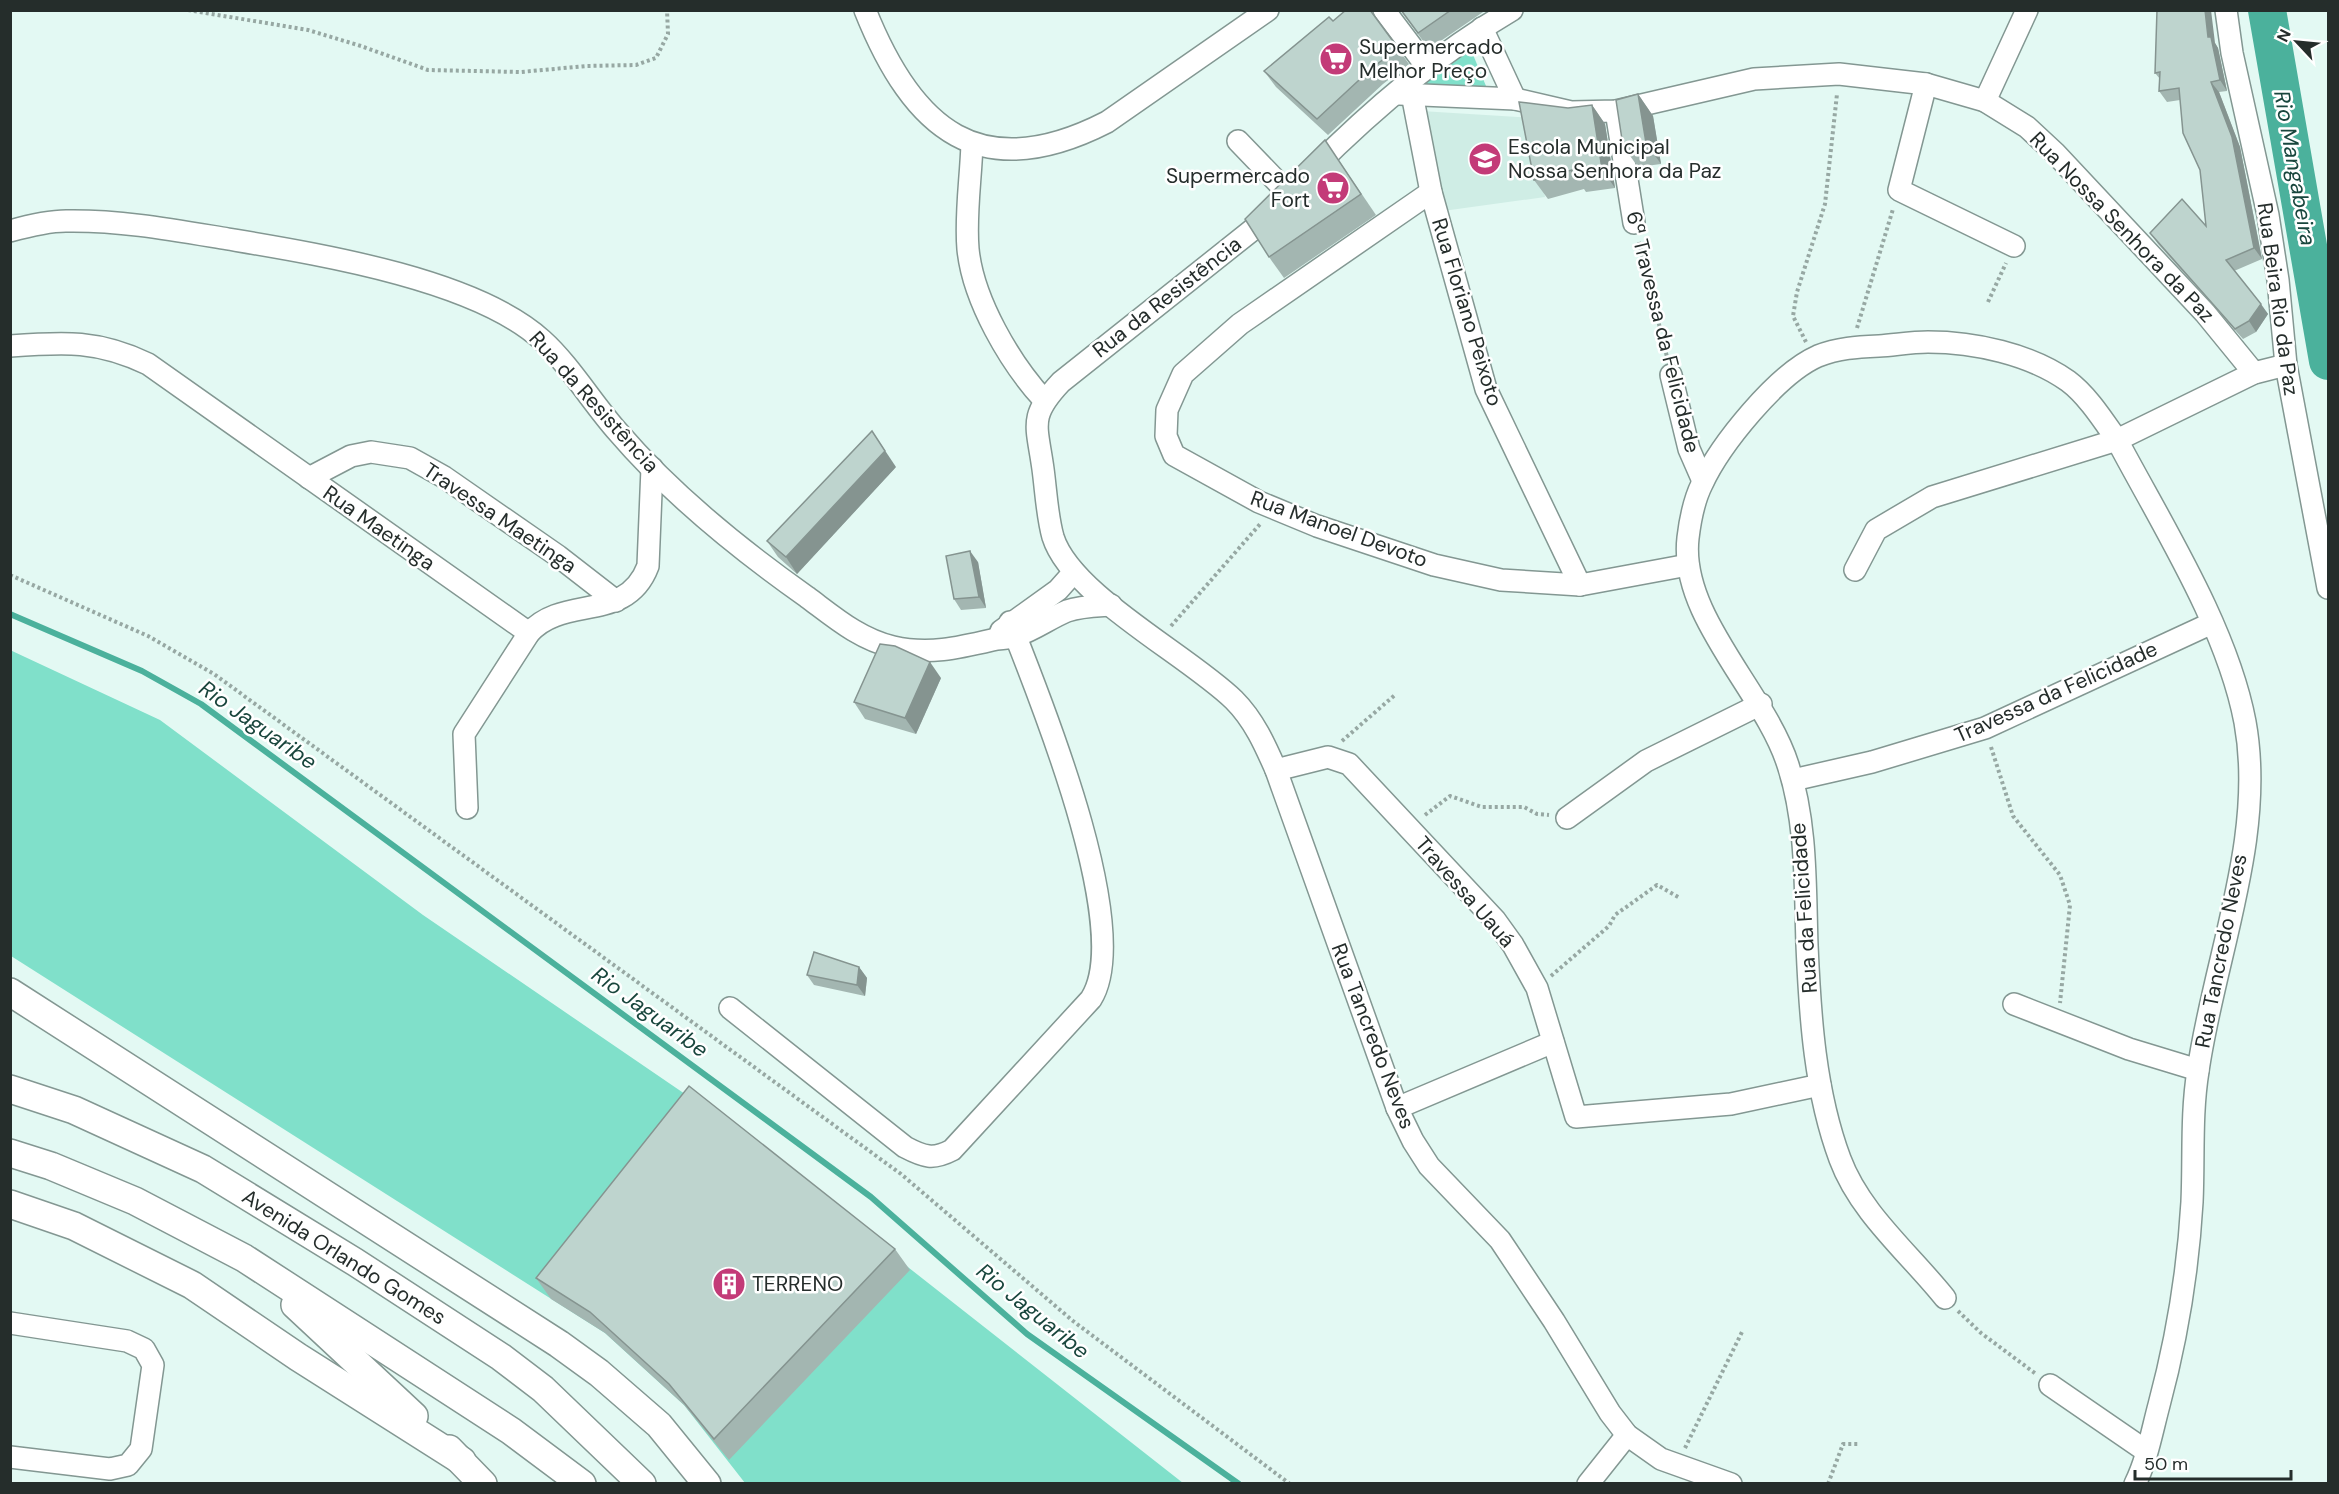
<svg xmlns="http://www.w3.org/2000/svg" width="2339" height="1494" viewBox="0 0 2339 1494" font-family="'DM Sans',sans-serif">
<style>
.built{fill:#cfede5}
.green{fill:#80e0ca}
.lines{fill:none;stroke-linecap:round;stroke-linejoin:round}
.stream{stroke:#4bb19c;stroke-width:6}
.river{stroke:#4bb19c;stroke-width:38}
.minor-casing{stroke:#839792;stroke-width:24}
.major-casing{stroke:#839792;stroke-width:30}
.path{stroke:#97a8a3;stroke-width:4;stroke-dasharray:3 3;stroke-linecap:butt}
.minor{stroke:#fff;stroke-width:21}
.major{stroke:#fff;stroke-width:27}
.wall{fill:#a3b6b1}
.shaded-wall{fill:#859490}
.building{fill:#bed4ce;stroke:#859490;stroke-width:1.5}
.labels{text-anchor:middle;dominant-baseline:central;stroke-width:5;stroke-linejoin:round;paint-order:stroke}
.poi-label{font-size:21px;fill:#252d2b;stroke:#fff;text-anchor:start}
.street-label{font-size:21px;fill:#252d2b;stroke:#fff}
.water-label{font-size:22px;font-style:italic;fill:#19463d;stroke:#fff}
</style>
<rect width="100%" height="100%" fill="#e3f9f3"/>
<path class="built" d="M 1421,111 L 1532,118 L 1545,197 L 1443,211 Z"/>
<g class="green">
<path d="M 1469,45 L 1486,86 L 1411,86 Z"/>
<path d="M 10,650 L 160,720 L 423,915 L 704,1107 L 1183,1483 L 745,1483 L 684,1405 L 605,1333 L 11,956 Z"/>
</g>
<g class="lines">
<path class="stream" d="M 10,614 L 142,671 L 201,704 L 871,1197 L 1027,1334 L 1239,1484"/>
<path class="river" d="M 2267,10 L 2328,361"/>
<g class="minor-casing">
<g id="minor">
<path d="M 865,10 C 913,130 980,187 1107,122 L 1268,10"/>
<path d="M 1384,10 L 1427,67"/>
<path d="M 2226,10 L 2232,53 L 2268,215 L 2278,280 L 2286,365 L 2328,588"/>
<path d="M 1926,84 L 1899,190 L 2014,246"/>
<path d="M 1399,94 L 1515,99 L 1482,28"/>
<path d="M 1412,94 L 1431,192 L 1486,389 L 1580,585"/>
<path d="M 1515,99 L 1571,112 L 1616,111 L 1754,79 L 1839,74 L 1926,84 L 1985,101 L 2027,127 L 2055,153 L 2205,313 L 2254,373"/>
<path d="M 1985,101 L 2027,10"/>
<path d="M 1616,111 L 1634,223"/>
<path d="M 1238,141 L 1289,194"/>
<path d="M 972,143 C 971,178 965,215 968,249 C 973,300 1010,363 1044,400"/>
<path d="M 1312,170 C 1373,109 1437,54 1512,10"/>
<path d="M 1431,192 L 1240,324 L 1183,374 L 1167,410 L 1166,436 L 1174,455 L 1259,502 L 1317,526 L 1434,565 L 1501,580 L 1580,585 L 1688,565"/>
<path d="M 1271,212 L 1251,231 L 1061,382 C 1028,417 1037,425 1043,469 C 1046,491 1047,516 1053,537 C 1071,595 1188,655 1234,700 C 1254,720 1265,745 1276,770 L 1397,1108 L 1413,1141 L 1429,1166 L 1500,1240 L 1554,1321 L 1610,1413 L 1627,1435 L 1661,1459 L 1731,1484"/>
<path d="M 10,231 C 28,226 47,221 66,221 C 121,220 174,230 228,239 C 317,254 475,279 542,340 C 569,364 593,404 618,432 C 672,495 739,549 807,597 C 834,617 859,639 893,647 C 928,655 958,648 992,640 C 1000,638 1009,639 1016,636 C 1034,630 1050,618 1067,611 C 1081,606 1096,606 1111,605"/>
<path d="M 10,346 C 65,342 98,340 148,364 L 529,633"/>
<path d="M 1671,375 L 1689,449 L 1703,481"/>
<path d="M 309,478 L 351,456 L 371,452 L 410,458 L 444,477 L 558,556 L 616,601"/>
<path d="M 1855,570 L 1876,530 L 1932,497 L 2117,440 L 2254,373 L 2286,365"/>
<path d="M 1001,631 L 1058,590 L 1074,572"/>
<path d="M 1276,770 L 1328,757 L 1349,764 L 1495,920 L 1513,945 L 1537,988 L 1576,1117 L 1731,1104 L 1820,1085"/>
<path d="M 1793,780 L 1872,762 L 1985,728 L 2212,623"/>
<path d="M 467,808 L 464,734 L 529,633 C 564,594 626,624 648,566 L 652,468"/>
<path d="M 1567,818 L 1646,761 L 1761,704"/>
<path d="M 2014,1004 L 2129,1049 L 2198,1070"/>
<path d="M 730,1008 L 905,1147 C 924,1157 933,1160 952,1150 L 1091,999 C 1135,930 1040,698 1010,622"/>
<path d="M 1397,1108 L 1553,1042"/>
<path d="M 1945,1298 C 1909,1253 1860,1213 1840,1159 C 1815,1092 1810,1017 1807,945 C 1805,886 1807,823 1788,765 C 1765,692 1679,616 1688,538 C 1690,521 1694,500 1702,484 C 1720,445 1777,374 1818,356 C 1838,348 1857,347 1879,346 C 1895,345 1911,342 1928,342 C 1974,342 2030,354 2068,381 C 2087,395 2103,420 2117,440 C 2162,525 2227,627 2245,722 C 2266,837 2214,958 2198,1071 C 2191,1114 2194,1158 2192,1202 C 2188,1272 2177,1338 2159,1405 C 2152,1431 2147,1460 2135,1484"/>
<path d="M 10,1323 L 127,1341 L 144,1349 L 153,1365 L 141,1449 L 128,1465 L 110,1469 L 10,1457"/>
<path d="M 2050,1385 L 2146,1451"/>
<path d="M 1588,1484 L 1627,1435"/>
</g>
</g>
<g class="major-casing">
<g id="major">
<path d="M 10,992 L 559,1344 L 599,1373 L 659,1425 L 707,1484"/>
<path d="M 10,1089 L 74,1110 L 203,1169 L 355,1262 L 501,1357 L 543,1389 L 642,1484"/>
<path d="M 10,1153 L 51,1166 L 135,1201 L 244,1258 L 511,1431 L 582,1484"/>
<path d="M 10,1204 L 74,1226 L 192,1285 L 298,1357 L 462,1461"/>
<path d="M 295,1305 L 414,1416"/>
<path d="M 449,1449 L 483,1484"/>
</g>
</g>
<g class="path">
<path d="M 188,10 L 308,30 L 361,46 L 428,70 L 521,72 L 586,66 L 636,65 L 656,58 L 668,34 L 667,10"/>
<path d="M 1639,242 L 1667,357"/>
<path d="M 1988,302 L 2006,263"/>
<path d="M 1857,328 L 1893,209"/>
<path d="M 1806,342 L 1793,316 L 1797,292 L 1825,204 L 1837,94"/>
<path d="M 10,575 L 148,636 L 214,674 L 901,1174 L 1073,1321 L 1290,1484"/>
<path d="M 1171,626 L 1261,523"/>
<path d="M 1342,741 L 1396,694"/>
<path d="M 1991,747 L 2013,816 L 2060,875 L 2070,905 L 2060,1003"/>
<path d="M 1425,815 L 1450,796 L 1482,807 L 1524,807 L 1537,814 L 1549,815"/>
<path d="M 1551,976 L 1609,926 L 1615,915 L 1657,885 L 1680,898"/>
<path d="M 1958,1311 L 1981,1333 L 2036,1374"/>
<path d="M 1685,1448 L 1742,1332"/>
<path d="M 1828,1484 L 1843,1444 L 1860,1444"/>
</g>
<use href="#minor" class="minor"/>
<use href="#major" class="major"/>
</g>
<g class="wall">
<path d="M 1370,10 L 1409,64 L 1383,84 L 1328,135 L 1276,87 L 1264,71 L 1333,21 Z"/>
<path d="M 1400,10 L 1486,10 L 1429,49 Z"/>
<path d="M 2215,43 L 2218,48 L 2227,91 L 2219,92 L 2240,147 L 2262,259 L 2234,271 L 2268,314 L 2256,332 L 2243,339 L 2158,244 L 2150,233 L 2206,226 L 2200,170 L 2180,100 L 2167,102 L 2159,91 L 2160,79 L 2155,73 Z"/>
<path d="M 1638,94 L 1653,116 L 1661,164 L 1638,167 L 1623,146 Z"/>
<path d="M 1592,105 L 1605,124 L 1615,188 L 1586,192 L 1584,189 L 1548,199 L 1534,180 L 1568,108 Z"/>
<path d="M 1340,162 L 1376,215 L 1284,278 L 1269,257 Z"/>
<path d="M 896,467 L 797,574 L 778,557 L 767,541 Z"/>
<path d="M 978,562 L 986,608 L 961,610 L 954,599 Z"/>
<path d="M 941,678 L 916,734 L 865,719 L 854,702 Z"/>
<path d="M 859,967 L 867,978 L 865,996 L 814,985 L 807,975 Z"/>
<path d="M 895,1249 L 910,1270 L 729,1460 L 684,1405 L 605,1333 L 551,1299 L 536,1278 Z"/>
</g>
<g class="shaded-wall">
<path d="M 2205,10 L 2211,10 L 2215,43 L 2218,48 L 2227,91 L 2220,80 L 2208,37 Z"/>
<path d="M 2211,82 L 2219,92 L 2240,147 L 2262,259 L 2254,248 Z"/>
<path d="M 1638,94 L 1653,116 L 1661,164 L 1646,143 Z"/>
<path d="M 1592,105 L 1605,124 L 1615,188 L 1602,169 Z"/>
<path d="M 2261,304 L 2268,314 L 2256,332 L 2249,321 Z"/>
<path d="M 872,431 L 896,467 L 797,574 L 786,557 Z"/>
<path d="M 970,551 L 978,562 L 986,608 L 979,597 Z"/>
<path d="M 930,662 L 941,678 L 916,734 L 905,718 Z"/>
<path d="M 859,967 L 867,978 L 865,996 L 857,985 Z"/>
</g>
<g class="building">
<path d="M 1346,10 L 1370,10 L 1398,48 L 1372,68 L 1317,119 L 1264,71 L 1329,17 L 1333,21 Z"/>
<path d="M 1401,10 L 1451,10 L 1418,33 Z"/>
<path d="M 2157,10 L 2205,10 L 2208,37 L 2211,37 L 2220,80 L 2211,82 L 2232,137 L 2254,248 L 2226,260 L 2261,304 L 2249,321 L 2235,329 L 2150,233 L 2182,199 L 2206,226 L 2200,170 L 2183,133 L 2179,88 L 2159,91 L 2160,72 L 2155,73 Z"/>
<path d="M 1638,94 L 1646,143 L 1623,146 L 1616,100 Z"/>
<path d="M 1519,102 L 1568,108 L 1592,105 L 1602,169 L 1572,173 L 1572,170 L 1534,180 Z"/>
<path d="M 1325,140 L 1361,194 L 1269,257 L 1245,219 Z"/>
<path d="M 872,431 L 885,451 L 786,557 L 767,541 Z"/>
<path d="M 970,551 L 979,597 L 954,599 L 946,556 Z"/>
<path d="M 880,644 L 895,646 L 930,662 L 905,718 L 854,702 Z"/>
<path d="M 814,952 L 859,967 L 857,985 L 807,975 Z"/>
<path d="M 689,1086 L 895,1249 L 714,1439 L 669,1384 L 590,1312 L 536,1278 Z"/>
</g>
<defs>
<g id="supermarket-disc" transform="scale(1.725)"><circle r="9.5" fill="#c33b78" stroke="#fff"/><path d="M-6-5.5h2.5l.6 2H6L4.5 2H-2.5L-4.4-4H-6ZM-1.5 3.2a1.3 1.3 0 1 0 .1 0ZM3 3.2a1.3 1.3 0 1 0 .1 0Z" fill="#fff"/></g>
<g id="school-disc" transform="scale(1.725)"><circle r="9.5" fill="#c33b78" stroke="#fff"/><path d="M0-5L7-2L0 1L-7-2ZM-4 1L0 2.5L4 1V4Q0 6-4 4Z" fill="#fff"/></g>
<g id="building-disc" transform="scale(1.725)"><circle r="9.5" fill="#c33b78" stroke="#fff"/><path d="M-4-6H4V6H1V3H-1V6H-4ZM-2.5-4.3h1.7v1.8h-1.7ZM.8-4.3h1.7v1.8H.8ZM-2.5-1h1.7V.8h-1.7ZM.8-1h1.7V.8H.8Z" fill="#fff"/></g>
</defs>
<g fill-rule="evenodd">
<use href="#supermarket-disc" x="1336" y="59"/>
<use href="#school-disc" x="1485" y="159"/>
<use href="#supermarket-disc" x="1333" y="188"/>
<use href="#building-disc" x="729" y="1284"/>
</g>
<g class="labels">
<g class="poi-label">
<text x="1359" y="47">Supermercado<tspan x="1359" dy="24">Melhor Preço</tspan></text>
<text x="1508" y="147">Escola Municipal<tspan x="1508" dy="24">Nossa Senhora da Paz</tspan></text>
<text x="1310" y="176" text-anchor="end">Supermercado<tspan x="1310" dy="24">Fort</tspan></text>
<text x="752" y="1284">TERRENO</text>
</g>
<g class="street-label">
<text transform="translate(2122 227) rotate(46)">Rua Nossa Senhora da Paz</text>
<text transform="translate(1167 297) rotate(-38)">Rua da Resistência</text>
<text transform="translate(2278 299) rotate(82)">Rua Beira Rio da Paz</text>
<text transform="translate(1467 312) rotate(73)">Rua Floriano Peixoto</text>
<text transform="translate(1663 332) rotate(76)">6ª Travessa da Felicidade</text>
<text transform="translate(594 402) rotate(48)">Rua da Resistência</text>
<text transform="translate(500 518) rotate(34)">Travessa Maetinga</text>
<text transform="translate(379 528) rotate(35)">Rua Maetinga</text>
<text transform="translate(1339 529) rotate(20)">Rua Manoel Devoto</text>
<text transform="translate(2056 692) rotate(-24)">Travessa da Felicidade</text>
<text transform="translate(1465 892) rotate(49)">Travessa Uauá</text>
<text transform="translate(1804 908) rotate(-94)">Rua da Felicidade</text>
<text transform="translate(2221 951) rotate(-79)">Rua Tancredo Neves</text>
<text transform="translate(1373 1036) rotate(69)">Rua Tancredo Neves</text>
<text transform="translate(344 1257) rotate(32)">Avenida Orlando Gomes</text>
</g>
<g class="water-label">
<text transform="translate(2295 168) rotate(80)">Rio Mangabeira</text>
<text transform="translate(258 725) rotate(35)">Rio Jaguaribe</text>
<text transform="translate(650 1012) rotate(36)">Rio Jaguaribe</text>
<text transform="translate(1033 1311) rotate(39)">Rio Jaguaribe</text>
</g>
</g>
<rect width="2339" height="1494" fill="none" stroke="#252d2b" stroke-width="24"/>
<g transform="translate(2297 42) rotate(296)" stroke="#ffffff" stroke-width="4.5" paint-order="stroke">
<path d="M0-4.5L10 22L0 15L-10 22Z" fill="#252d2b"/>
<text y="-9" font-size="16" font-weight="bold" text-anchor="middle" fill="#252d2b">N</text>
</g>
<path d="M2135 1470v9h156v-9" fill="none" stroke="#252d2b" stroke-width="3"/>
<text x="2144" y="1470" font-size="18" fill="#252d2b" stroke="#ffffff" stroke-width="4.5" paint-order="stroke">50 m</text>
</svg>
